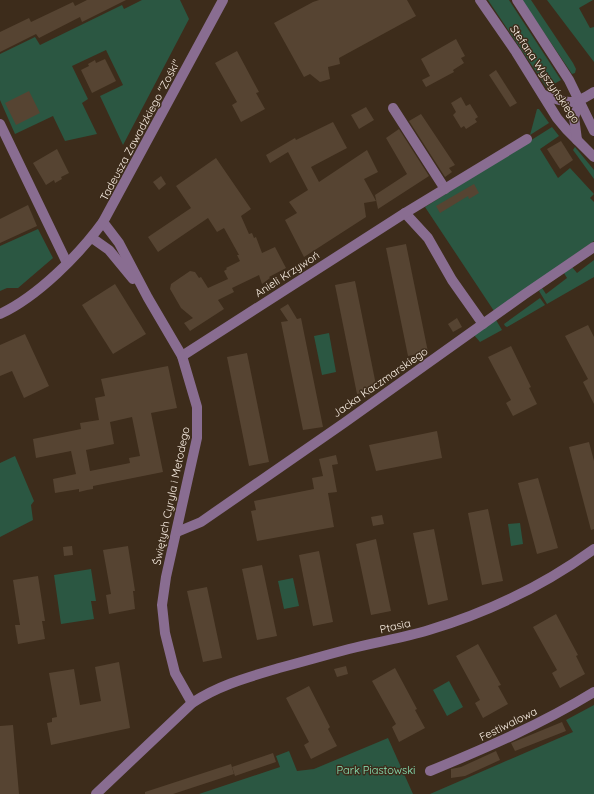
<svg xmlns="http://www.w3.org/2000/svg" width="594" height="794" viewBox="0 0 594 794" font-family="Quicksand,sans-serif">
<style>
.green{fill:#2b5742}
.building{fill:#564432;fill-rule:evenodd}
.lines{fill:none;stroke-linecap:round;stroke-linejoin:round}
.minor{stroke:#896d91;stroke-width:10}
.labels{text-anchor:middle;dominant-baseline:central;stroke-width:3;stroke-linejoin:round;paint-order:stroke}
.street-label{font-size:11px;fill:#fbf0e5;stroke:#3d2c1b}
.park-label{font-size:11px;fill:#8ae7b9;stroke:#3d2c1b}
</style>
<rect width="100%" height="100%" fill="#3d2c1b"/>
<g class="green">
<path d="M 142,0 L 180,0 L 189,19 L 123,145 L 100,96 L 123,85 L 106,50 L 72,66 L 88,99 L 82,103 L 97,134 L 65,141 L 53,116 L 15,134 L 0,100 L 0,54 L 35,37 L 40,45 L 122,5 L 124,9 Z"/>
<path d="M 488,0 L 509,0 L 561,80 L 547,88 Z"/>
<path d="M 522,0 L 531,0 L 573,63 L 576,69 L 575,73 L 572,74 Z"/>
<path d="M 547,0 L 593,0 L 579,8 L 590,28 L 594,27 L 594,62 Z"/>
<path d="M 537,109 L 539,109 L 549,123 L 530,135 Z"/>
<path d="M 552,127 L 559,136 L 540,149 L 558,178 L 570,168 L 594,194 L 590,198 L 594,202 L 594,241 L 494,311 L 425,207 Z"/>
<path d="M 575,147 L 594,170 L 594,179 L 573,150 Z"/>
<path d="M 38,229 L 53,258 L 18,288 L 7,288 L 0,291 L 0,246 Z"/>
<path d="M 594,260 L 594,277 L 547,304 L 539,291 L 542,288 L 546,294 L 567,278 L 564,273 L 572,267 L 577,273 Z"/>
<path d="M 540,298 L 545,305 L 507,327 L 505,326 L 504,324 Z"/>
<path d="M 496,320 L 502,330 L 480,342 L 474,335 Z"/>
<path d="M 329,333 L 336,372 L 322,375 L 314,336 Z"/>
<path d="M 15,456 L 34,501 L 31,505 L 33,520 L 0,537 L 0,463 Z"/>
<path d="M 520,523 L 523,544 L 511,546 L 508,524 Z"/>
<path d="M 91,569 L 96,601 L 91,601 L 94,619 L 61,624 L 54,575 Z"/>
<path d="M 293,578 L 299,606 L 284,609 L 278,581 Z"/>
<path d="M 449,681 L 463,707 L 447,716 L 433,690 Z"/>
<path d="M 594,705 L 594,794 L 430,794 L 573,732 L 566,720 Z"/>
<path d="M 388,738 L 413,794 L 199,794 L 280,767 L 276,756 L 289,751 L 297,771 L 314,769 Z"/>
</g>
<g class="building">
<path d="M 87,0 L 126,0 L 82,22 L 80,17 L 39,38 L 36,34 L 0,52 L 0,32 L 29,18 L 31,22 L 73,2 L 75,6 Z"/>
<path d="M 319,0 L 407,0 L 416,16 L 339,58 L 340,64 L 328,67 L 330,79 L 320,82 L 310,74 L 304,77 L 274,23 L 313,2 Z"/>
<path d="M 456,39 L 465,56 L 461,58 L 464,63 L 453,70 L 454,72 L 426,87 L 422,80 L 430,76 L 421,59 Z"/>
<path d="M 237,51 L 259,92 L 256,93 L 265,109 L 241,122 L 232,105 L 237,102 L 215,63 Z"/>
<path d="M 105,59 L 116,81 L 92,93 L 81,70 L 89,66 L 88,64 L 95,60 L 96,63 Z"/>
<path d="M 496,70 L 517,103 L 510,107 L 489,75 Z"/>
<path d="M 29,91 L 40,113 L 16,125 L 5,103 Z"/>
<path d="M 461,97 L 466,106 L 470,104 L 478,117 L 475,119 L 477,122 L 466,129 L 464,126 L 461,128 L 453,115 L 456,112 L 451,103 Z"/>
<path d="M 366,107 L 374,120 L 359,129 L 351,115 Z"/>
<path d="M 421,114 L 455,165 L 449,168 L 452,172 L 445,177 L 409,121 Z"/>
<path d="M 333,122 L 347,148 L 311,167 L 319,182 L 367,150 L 378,172 L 364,179 L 376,201 L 364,203 L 366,217 L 304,257 L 285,220 L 297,213 L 289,202 L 308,190 L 288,152 L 270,163 L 266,155 L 295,138 L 296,140 Z"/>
<path d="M 399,129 L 429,176 L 378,209 L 375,195 L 407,174 L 386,138 Z"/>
<path d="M 561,141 L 573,160 L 560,169 L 547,149 Z"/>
<path d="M 57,149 L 69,173 L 61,177 L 62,179 L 55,183 L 54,180 L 46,185 L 33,163 Z"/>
<path d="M 216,158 L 251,209 L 241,216 L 249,234 L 252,233 L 254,238 L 256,237 L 262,253 L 275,247 L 286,268 L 269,277 L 270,278 L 262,284 L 259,275 L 232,288 L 234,292 L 218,300 L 224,309 L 190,331 L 184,323 L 193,318 L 181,308 L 170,289 L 171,284 L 190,271 L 195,272 L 199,278 L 201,277 L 208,288 L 228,279 L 224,271 L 227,269 L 226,268 L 240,261 L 237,255 L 239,255 L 224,228 L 217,232 L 208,218 L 158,252 L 148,237 L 191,208 L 176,186 Z"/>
<path d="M 161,176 L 166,184 L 159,190 L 153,182 Z"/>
<path d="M 474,184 L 479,193 L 469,199 L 468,196 L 440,213 L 436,206 Z"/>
<path d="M 28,205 L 37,226 L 0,243 L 0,219 Z"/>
<path d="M 406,244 L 428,352 L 408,356 L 386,248 Z"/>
<path d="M 355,281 L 377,390 L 357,394 L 335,285 Z"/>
<path d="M 115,284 L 146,334 L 113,354 L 82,305 Z"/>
<path d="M 288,304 L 297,319 L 301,318 L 323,427 L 303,430 L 281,322 L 288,321 L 280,309 Z"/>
<path d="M 457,318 L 462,327 L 453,332 L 448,324 Z"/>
<path d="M 588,325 L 594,337 L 594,404 L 583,382 L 588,379 L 565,336 Z"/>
<path d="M 25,334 L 49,386 L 24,398 L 12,371 L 0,376 L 0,345 Z"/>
<path d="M 511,346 L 531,387 L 529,388 L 537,404 L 513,416 L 506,403 L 511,400 L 488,357 Z"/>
<path d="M 247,353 L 269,462 L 249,466 L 227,357 Z"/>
<path d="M 168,366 L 177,408 L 151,413 L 163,472 L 93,486 L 93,489 L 87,490 L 79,492 L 79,489 L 55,493 L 53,479 L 76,474 L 71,451 L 36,458 L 33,439 L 81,429 L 80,423 L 99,420 L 95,398 L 105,396 L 101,379 ZM 132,417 L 140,456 L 129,458 L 130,463 L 90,471 L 86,450 L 114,444 L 110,422 Z"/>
<path d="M 437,431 L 442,458 L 376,471 L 369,445 Z"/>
<path d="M 589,442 L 594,461 L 594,529 L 591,530 L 569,447 Z"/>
<path d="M 336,455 L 338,464 L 332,465 L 337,492 L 328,493 L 334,527 L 257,541 L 251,511 L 256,510 L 254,501 L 314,489 L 312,478 L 323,476 L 319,459 Z"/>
<path d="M 538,478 L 558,548 L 537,554 L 518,483 Z"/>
<path d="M 488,509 L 503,581 L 482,585 L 468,513 Z"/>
<path d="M 382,515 L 384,524 L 373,526 L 371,517 Z"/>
<path d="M 434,529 L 448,600 L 428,605 L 413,533 Z"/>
<path d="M 376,539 L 391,611 L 371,615 L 356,544 Z"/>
<path d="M 72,546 L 73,555 L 64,556 L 63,547 Z"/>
<path d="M 128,546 L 135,591 L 133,591 L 135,609 L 109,614 L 106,595 L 111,594 L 103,550 Z"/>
<path d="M 319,551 L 333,622 L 313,626 L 299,555 Z"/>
<path d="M 262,565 L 277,636 L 257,640 L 242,569 Z"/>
<path d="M 38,576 L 45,621 L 42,621 L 45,639 L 18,644 L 15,625 L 20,625 L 13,580 Z"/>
<path d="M 207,587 L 222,658 L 203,662 L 187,591 Z"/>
<path d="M 556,614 L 578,655 L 576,656 L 585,674 L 560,688 L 552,673 L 557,670 L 533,627 Z"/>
<path d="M 478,644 L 501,685 L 498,686 L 508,704 L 483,718 L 475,703 L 480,700 L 456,656 Z"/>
<path d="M 119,662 L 130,728 L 51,745 L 47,723 L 52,722 L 52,718 L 57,717 L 49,673 L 74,669 L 80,705 L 101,701 L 95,667 Z"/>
<path d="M 346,666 L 348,674 L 337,677 L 334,669 Z"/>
<path d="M 395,668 L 417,709 L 415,710 L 425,728 L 399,742 L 392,727 L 396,724 L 372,681 Z"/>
<path d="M 309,686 L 330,727 L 328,729 L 337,746 L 311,759 L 304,745 L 309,742 L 286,698 Z"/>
<path d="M 562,722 L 566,731 L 515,751 L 511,743 Z"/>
<path d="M 13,725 L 19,794 L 0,794 L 0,726 Z"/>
<path d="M 496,751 L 500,760 L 465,776 L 451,778 L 451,769 L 461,767 Z"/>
<path d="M 273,753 L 276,762 L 235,776 L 232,767 Z"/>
<path d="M 231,764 L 234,774 L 173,794 L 145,794 L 145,792 Z"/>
</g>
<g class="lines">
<g class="minor">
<path d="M 480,0 L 516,52 L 557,118 L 567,130 L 594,157"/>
<path d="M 517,0 L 569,80 L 594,131"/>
<path d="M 544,95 C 568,103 571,107 594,92"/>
<path d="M 393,108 L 445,189"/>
<path d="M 0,124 L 67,263"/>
<path d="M 577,140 L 574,117 L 580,102"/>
<path d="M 405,213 L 428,238 L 452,280 L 483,324"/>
<path d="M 103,222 L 119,243 L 148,298 L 182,356 L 197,407 L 197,438 L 166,577 L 162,605 L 165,633 L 175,673 L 192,703"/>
<path d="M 92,238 L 109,250 L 133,279"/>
<path d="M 0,314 C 37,297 79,255 103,222 L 223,0"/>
<path d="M 182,356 L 405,213 L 527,139"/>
<path d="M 177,532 L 201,522 L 344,423 L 525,294 L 594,247"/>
<path d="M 430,771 C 486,748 542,724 594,692"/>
<path d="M 96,794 L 192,703 C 219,685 249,677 279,668 C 302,662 326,655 349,649 C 376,642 403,638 429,630 C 489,612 543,586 594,549"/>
</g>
</g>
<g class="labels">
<g class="street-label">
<text transform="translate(545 74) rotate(56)">Stefana Wyszyńskiego</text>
<text transform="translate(140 130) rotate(-62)">Tadeusza Zawadzkiego "Zośki"</text>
<text transform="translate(287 274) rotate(-33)">Anieli Krzywoń</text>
<text transform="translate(380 382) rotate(-35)">Jacka Kaczmarskiego</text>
<text transform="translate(171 496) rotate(-78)">Świętych Cyryla i Metodego</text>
<text transform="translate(395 626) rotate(-13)">Ptasia</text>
<text transform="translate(508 724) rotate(-26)">Festiwalowa</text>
</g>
<g class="park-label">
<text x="376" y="770">Park Piastowski</text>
</g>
</g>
</svg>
